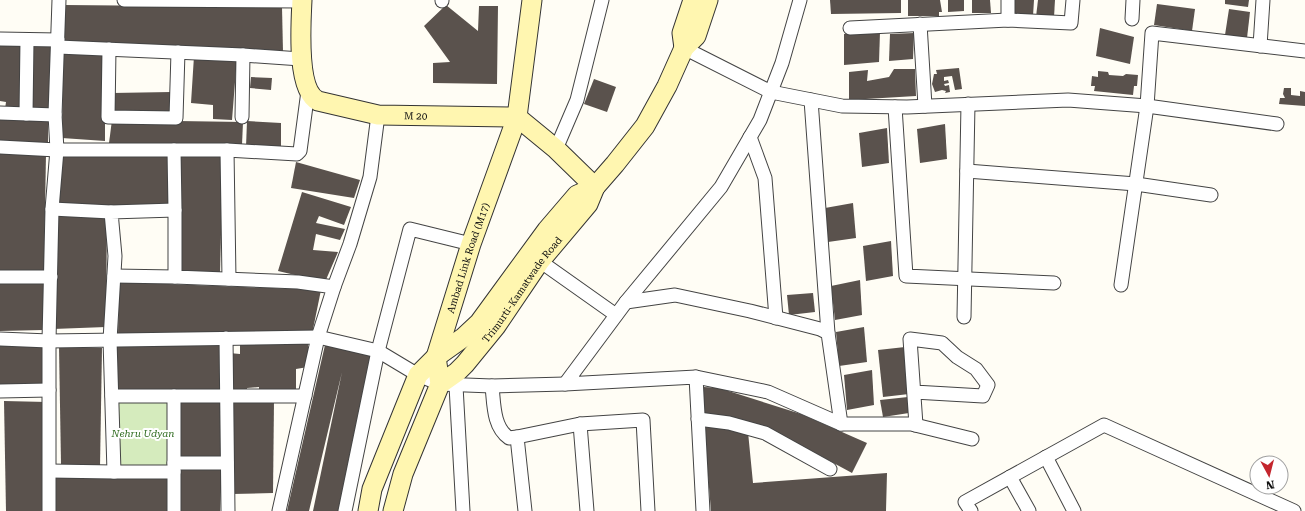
<svg xmlns="http://www.w3.org/2000/svg" width="1305" height="511" viewBox="0 0 1305 511" font-family="'Roboto Serif',serif">
<style>
.green{fill:#d5ebbd}
.building{fill:#5a524d}
.lines{fill:none;stroke-linecap:round;stroke-linejoin:round}
.street-casing{stroke:#444;stroke-width:15}
.secondary-casing{stroke:#333;stroke-width:21}
.street{stroke:#fff;stroke-width:13}
.secondary{stroke:#fff6b0;stroke-width:19}
.labels{text-anchor:middle;dominant-baseline:central;stroke-width:4;stroke-linejoin:round;paint-order:stroke}
.street-label{font-size:10px;fill:#111;stroke:#fff}
.park-label{font-size:10px;font-style:italic;fill:#2f6b1f;stroke:#fff}
</style>
<rect width="100%" height="100%" fill="#fffdf5"/>
<path class="green" d="M 116,399 L 169,399 L 170,467 L 117,467 Z"/>
<g class="building">
<path d="M 830,0 L 901,0 L 901,13 L 831,14 Z"/>
<path d="M 908,0 L 940,0 L 942,12 L 939,12 L 939,16 L 908,16 Z"/>
<path d="M 948,0 L 964,0 L 964,11 L 948,12 Z"/>
<path d="M 972,0 L 990,0 L 991,13 L 972,13 Z"/>
<path d="M 1013,0 L 1034,0 L 1033,16 L 1012,15 Z"/>
<path d="M 1038,0 L 1055,0 L 1054,17 L 1036,17 Z"/>
<path d="M 1225,0 L 1249,0 L 1248,7 L 1225,4 Z"/>
<path d="M 1157,4 L 1195,9 L 1192,31 L 1154,25 Z"/>
<path d="M 65,5 L 282,7 L 283,52 L 64,45 Z"/>
<path d="M 446,5 L 478,31 L 479,6 L 498,6 L 497,84 L 433,83 L 433,63 L 450,62 L 424,26 Z"/>
<path d="M 1229,9 L 1250,12 L 1247,38 L 1225,35 Z"/>
<path d="M 1100,28 L 1134,37 L 1130,64 L 1096,56 Z"/>
<path d="M 880,32 L 879,62 L 844,65 L 844,34 Z"/>
<path d="M 914,33 L 913,59 L 889,61 L 890,34 Z"/>
<path d="M 0,42 L 21,44 L 20,110 L 5,109 L 6,102 L 0,101 Z"/>
<path d="M 31,43 L 53,43 L 51,111 L 30,108 Z"/>
<path d="M 63,52 L 105,52 L 105,141 L 62,138 Z"/>
<path d="M 194,56 L 237,57 L 232,120 L 213,119 L 213,105 L 191,103 Z"/>
<path d="M 959,68 L 962,89 L 955,90 L 952,76 L 944,77 L 944,81 L 948,80 L 949,83 L 944,84 L 945,86 L 949,85 L 950,92 L 945,93 L 946,91 L 942,90 L 935,92 L 932,84 L 934,74 L 937,74 L 936,70 Z"/>
<path d="M 894,69 L 915,69 L 916,96 L 849,100 L 849,72 L 868,70 L 867,81 L 889,77 Z"/>
<path d="M 1098,71 L 1108,72 L 1109,75 L 1123,76 L 1126,74 L 1138,75 L 1137,86 L 1134,86 L 1133,95 L 1094,91 L 1095,86 L 1091,86 L 1092,76 L 1098,77 Z"/>
<path d="M 251,77 L 272,78 L 271,90 L 250,88 Z"/>
<path d="M 594,79 L 616,87 L 607,112 L 584,104 Z"/>
<path d="M 1284,88 L 1291,88 L 1291,95 L 1300,96 L 1300,91 L 1305,92 L 1305,106 L 1279,104 L 1280,98 L 1285,98 L 1283,94 Z"/>
<path d="M 171,92 L 171,115 L 111,115 L 112,93 Z"/>
<path d="M 0,117 L 48,118 L 48,142 L 0,142 Z"/>
<path d="M 112,120 L 243,122 L 242,145 L 109,143 Z"/>
<path d="M 247,121 L 281,123 L 281,150 L 246,147 Z"/>
<path d="M 945,124 L 947,159 L 920,163 L 917,129 Z"/>
<path d="M 887,128 L 889,163 L 862,167 L 859,133 Z"/>
<path d="M 0,151 L 46,153 L 44,272 L 0,271 Z"/>
<path d="M 60,155 L 171,156 L 172,206 L 56,206 Z"/>
<path d="M 179,155 L 223,156 L 220,274 L 182,271 Z"/>
<path d="M 296,162 L 360,180 L 354,198 L 291,188 Z"/>
<path d="M 302,192 L 351,207 L 344,225 L 319,216 L 316,223 L 345,229 L 340,240 L 316,234 L 313,250 L 338,252 L 325,282 L 278,271 Z"/>
<path d="M 853,203 L 856,238 L 828,242 L 825,208 Z"/>
<path d="M 56,212 L 107,216 L 106,327 L 53,329 Z"/>
<path d="M 891,241 L 893,276 L 866,281 L 863,246 Z"/>
<path d="M 860,280 L 862,315 L 835,320 L 831,286 Z"/>
<path d="M 0,281 L 44,281 L 43,330 L 0,331 Z"/>
<path d="M 119,282 L 321,290 L 312,334 L 118,334 Z"/>
<path d="M 813,293 L 815,312 L 789,315 L 787,295 Z"/>
<path d="M 864,327 L 867,362 L 839,366 L 836,332 Z"/>
<path d="M 0,343 L 45,344 L 42,387 L 0,387 Z"/>
<path d="M 240,343 L 308,343 L 308,367 L 296,369 L 296,392 L 259,392 L 259,387 L 247,388 L 247,394 L 230,391 L 229,353 L 240,354 Z"/>
<path d="M 115,344 L 221,344 L 222,391 L 114,392 Z"/>
<path d="M 325,345 L 347,349 L 370,356 L 338,511 L 313,511 L 342,372 L 309,511 L 287,511 Z"/>
<path d="M 59,347 L 102,348 L 100,467 L 61,464 Z"/>
<path d="M 905,347 L 909,394 L 883,397 L 878,350 Z"/>
<path d="M 872,370 L 874,405 L 847,410 L 844,375 Z"/>
<path d="M 704,387 L 719,388 L 801,414 L 867,443 L 852,473 L 767,427 L 701,414 Z"/>
<path d="M 908,397 L 909,413 L 883,417 L 880,400 Z"/>
<path d="M 230,399 L 274,401 L 273,493 L 232,494 Z"/>
<path d="M 4,401 L 47,402 L 45,511 L 6,511 Z"/>
<path d="M 179,401 L 223,403 L 221,456 L 179,458 Z"/>
<path d="M 704,427 L 727,428 L 748,432 L 753,483 L 887,473 L 886,511 L 711,511 Z"/>
<path d="M 177,465 L 222,467 L 220,511 L 178,511 Z"/>
<path d="M 53,474 L 170,476 L 169,511 L 53,511 Z"/>
</g>
<g class="lines">
<g class="street-casing">
<g id="street">
<path d="M 124,0 L 302,1"/>
<path d="M 1008,0 L 1008,20"/>
<path d="M 442,1 L 442,0"/>
<path d="M 1132,19 L 1133,0"/>
<path d="M 920,24 L 925,106"/>
<path d="M 850,28 L 1008,20 L 1071,23 L 1073,0"/>
<path d="M 0,39 L 58,40"/>
<path d="M 1260,46 L 1263,0"/>
<path d="M 58,47 L 243,55 L 301,59"/>
<path d="M 684,48 L 771,92 L 842,106 L 907,107 L 1068,100 L 1147,106 L 1277,124"/>
<path d="M 109,49 L 108,117 L 176,118 L 178,52"/>
<path d="M 811,100 L 828,333"/>
<path d="M 895,107 L 906,276 L 1054,283"/>
<path d="M 0,113 L 55,115"/>
<path d="M 26,114 L 27,40"/>
<path d="M 242,117 L 243,55"/>
<path d="M 750,137 L 765,178 L 776,318"/>
<path d="M 0,147 L 57,150 L 227,150 L 297,154 L 300,151 L 308,91"/>
<path d="M 556,149 L 577,100 L 602,0"/>
<path d="M 174,150 L 175,210"/>
<path d="M 227,150 L 229,279"/>
<path d="M 967,171 L 1136,184 L 1211,195"/>
<path d="M 52,209 L 111,212"/>
<path d="M 534,257 L 616,315"/>
<path d="M 114,276 L 175,277"/>
<path d="M 0,277 L 51,277"/>
<path d="M 1121,285 L 1147,106 L 1152,33 L 1305,51"/>
<path d="M 334,287 L 350,244 L 370,177 L 378,115"/>
<path d="M 626,302 L 675,295 L 750,311 L 820,329 L 828,333 L 841,424 L 911,424 L 972,439"/>
<path d="M 964,317 L 968,104"/>
<path d="M 226,338 L 228,511"/>
<path d="M 0,339 L 49,341 L 318,337 L 378,351 L 418,375 L 440,384 L 492,386 L 565,384"/>
<path d="M 696,377 L 768,392 L 841,424"/>
<path d="M 456,386 L 463,511"/>
<path d="M 492,386 C 494,404 493,427 509,438 L 517,437"/>
<path d="M 0,391 L 49,390"/>
<path d="M 914,392 L 983,396 L 988,385 L 976,369 L 957,357 L 942,343 L 910,339 L 916,425"/>
<path d="M 112,396 L 305,396"/>
<path d="M 174,396 L 174,511"/>
<path d="M 698,419 L 729,423 L 765,433 L 830,469"/>
<path d="M 580,424 L 587,511"/>
<path d="M 1046,457 L 1074,511"/>
<path d="M 174,463 L 227,463"/>
<path d="M 50,471 L 114,472"/>
<path d="M 174,472 L 114,472 L 110,340 L 115,256 L 111,212 L 175,210 L 175,277 L 298,282 L 334,287 L 318,337 L 279,511"/>
<path d="M 1010,477 L 1029,511"/>
<path d="M 49,511 L 49,341 L 52,209 L 57,150 L 55,115 L 59,0"/>
<path d="M 345,511 L 378,351 L 410,229 L 471,244"/>
<path d="M 525,511 L 517,437 L 580,424 L 643,420 L 648,511"/>
<path d="M 703,511 L 696,377 L 565,384 L 626,302 L 721,187 L 760,120 L 782,63 L 800,0"/>
<path d="M 971,511 L 965,502 L 1104,425 L 1294,511"/>
</g>
</g>
<g class="secondary-casing">
<g id="secondary">
<path id="s1" d="M 302,0 C 301,22 296,90 318,101 L 378,115 L 517,117 L 556,149 L 595,187"/>
<path d="M 684,48 L 682,33 L 693,0"/>
<path id="s2" d="M 440,384 L 457,372 L 465,364 L 496,326 L 540,261 L 588,204 L 595,187 L 615,164 L 645,126 L 667,86 L 684,48 L 696,36 L 708,0"/>
<path d="M 368,511 L 372,489 L 418,375 L 436,357 L 464,337 L 479,323 L 547,230 L 577,195 L 595,187"/>
<path id="s3" d="M 393,511 L 403,474 L 440,384 L 436,357 L 471,244 L 517,117 L 532,0"/>
</g>
</g>
<use href="#street" class="street"/>
<use href="#secondary" class="secondary"/>
</g>
<g class="labels">
<g class="street-label">
<text stroke="none"><textPath href="#s1" startOffset="205">M 20</textPath></text>
<text stroke="none"><textPath href="#s3" startOffset="267">Ambad Link Road (M17)</textPath></text>
<text stroke="none"><textPath href="#s2" startOffset="126">Trimurti-Kamatwade Road</textPath></text>
</g>
<g class="park-label">
<text x="143" y="433">Nehru Udyan</text>
</g>
</g>
<g transform="translate(1269 475) rotate(173)"><circle r="19" fill="#ffffff" stroke="#a0a0a0"/>
<path d="M0-3L7 15L0 10L-7 15Z" fill="#c4262e"/>
<text y="-6" font-size="11" font-weight="bold" text-anchor="middle" fill="#111111">N</text>
</g>
</svg>
